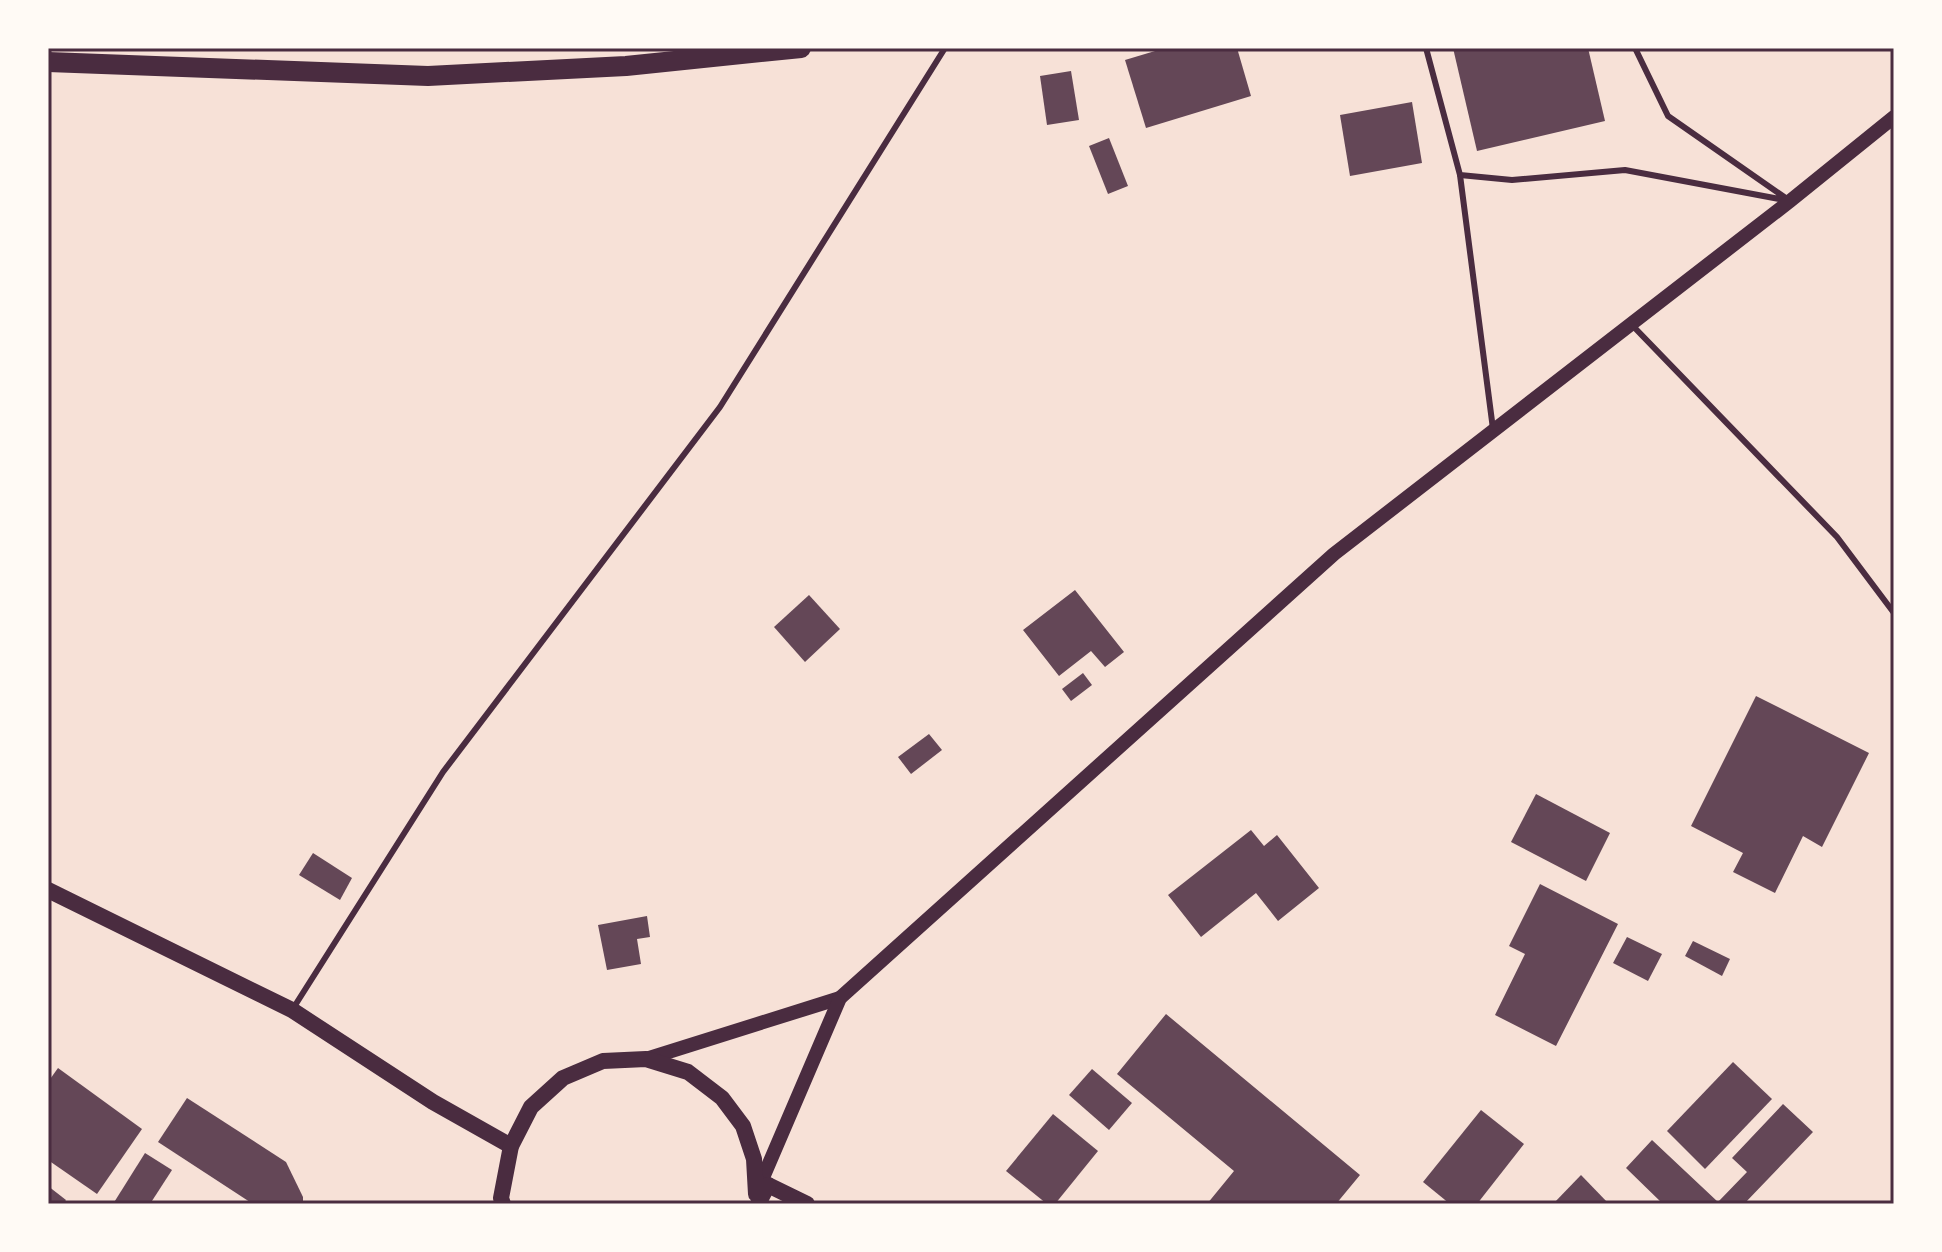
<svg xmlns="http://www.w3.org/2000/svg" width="1942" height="1252" viewBox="0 0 1942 1252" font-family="'Alegreya Sans',sans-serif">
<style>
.building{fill:#644757}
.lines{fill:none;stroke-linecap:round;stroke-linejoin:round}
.service{stroke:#4a2c40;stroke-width:6}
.tertiary{stroke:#4a2c40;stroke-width:14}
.secondary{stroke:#4a2c40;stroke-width:16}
.primary{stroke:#4a2c40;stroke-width:20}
.neatline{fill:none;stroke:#4a2c40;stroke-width:3}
</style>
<rect width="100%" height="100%" fill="#f7e1d7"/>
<g class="building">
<path d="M 1165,48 L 1237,48 L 1251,96 L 1146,128 L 1125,60 Z"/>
<path d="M 1453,48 L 1588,48 L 1605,121 L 1477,151 Z"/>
<path d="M 1071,71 L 1079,120 L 1047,125 L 1040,76 Z"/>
<path d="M 1412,102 L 1422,163 L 1350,176 L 1340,115 Z"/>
<path d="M 1109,138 L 1128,186 L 1108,194 L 1089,146 Z"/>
<path d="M 1075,590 L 1124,652 L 1105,667 L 1091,651 L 1059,676 L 1023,630 Z"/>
<path d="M 809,595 L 840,629 L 805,662 L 774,627 Z"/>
<path d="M 1083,673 L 1092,685 L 1071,701 L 1062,689 Z"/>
<path d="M 1756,696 L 1869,753 L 1822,847 L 1803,836 L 1775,893 L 1733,872 L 1743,853 L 1691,826 Z"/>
<path d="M 929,734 L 942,750 L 911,774 L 898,757 Z"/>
<path d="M 1536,794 L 1610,833 L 1586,881 L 1511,842 Z"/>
<path d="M 1251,830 L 1264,846 L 1277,835 L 1319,888 L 1278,921 L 1256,893 L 1201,937 L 1168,895 Z"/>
<path d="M 313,853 L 352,878 L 340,900 L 299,875 Z"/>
<path d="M 1540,884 L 1618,924 L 1556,1046 L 1495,1015 L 1525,954 L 1509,946 Z"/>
<path d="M 647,916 L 650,937 L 637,939 L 641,964 L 607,970 L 598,925 Z"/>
<path d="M 1627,937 L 1662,954 L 1648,981 L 1613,963 Z"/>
<path d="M 1693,941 L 1730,959 L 1722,976 L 1685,956 Z"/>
<path d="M 1166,1014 L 1360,1175 L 1336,1204 L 1207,1204 L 1234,1171 L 1117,1074 Z"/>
<path d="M 1733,1062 L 1772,1099 L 1705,1169 L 1667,1131 Z"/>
<path d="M 58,1068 L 142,1129 L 97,1194 L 48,1160 L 48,1082 Z"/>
<path d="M 1092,1069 L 1132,1103 L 1109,1130 L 1069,1095 Z"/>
<path d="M 187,1098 L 286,1162 L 303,1197 L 303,1204 L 253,1204 L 158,1142 Z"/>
<path d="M 1783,1104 L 1813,1132 L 1744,1204 L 1663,1204 L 1626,1168 L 1652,1140 L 1718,1202 L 1747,1172 L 1732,1158 Z"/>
<path d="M 1481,1110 L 1524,1144 L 1477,1204 L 1450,1204 L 1423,1182 Z"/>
<path d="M 1053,1114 L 1098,1151 L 1055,1204 L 1047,1204 L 1006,1171 Z"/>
<path d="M 145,1153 L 172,1170 L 150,1204 L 113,1204 Z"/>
<path d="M 1581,1175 L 1609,1204 L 1553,1204 Z"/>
<path d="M 48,1186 L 66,1200 L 63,1204 L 48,1204 Z"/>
</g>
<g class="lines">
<g class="service">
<path d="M 1426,48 L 1460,175 L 1512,180 L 1625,170 L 1790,201 L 1668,116 L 1635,48"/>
<path d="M 1460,175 L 1493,429"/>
<path d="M 1631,324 L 1837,537 L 1894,613"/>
<path d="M 294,1007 L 443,772 L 720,407 L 945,48"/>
</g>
<g class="tertiary">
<path d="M 646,1059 L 840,998"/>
<path d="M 756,1194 L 840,998 L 1334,554 L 1790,201 L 1894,117"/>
</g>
<g class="secondary">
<path d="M 48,890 L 292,1010 L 433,1102 L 511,1146"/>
<path d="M 768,1185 L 807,1204"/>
<path d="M 503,1204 L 501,1198 L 511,1146 L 531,1107 L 563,1078 L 603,1061 L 646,1059 L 688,1072 L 722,1098 L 743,1126 L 754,1159 L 756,1194 L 768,1185 L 758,1204"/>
</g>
<path class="primary" d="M 48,62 L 428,76 L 626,66 L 801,48"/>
</g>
<rect width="1942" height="1252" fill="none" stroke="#fffaf5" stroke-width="100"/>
<rect x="50" y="50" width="1842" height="1152" class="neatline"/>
</svg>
